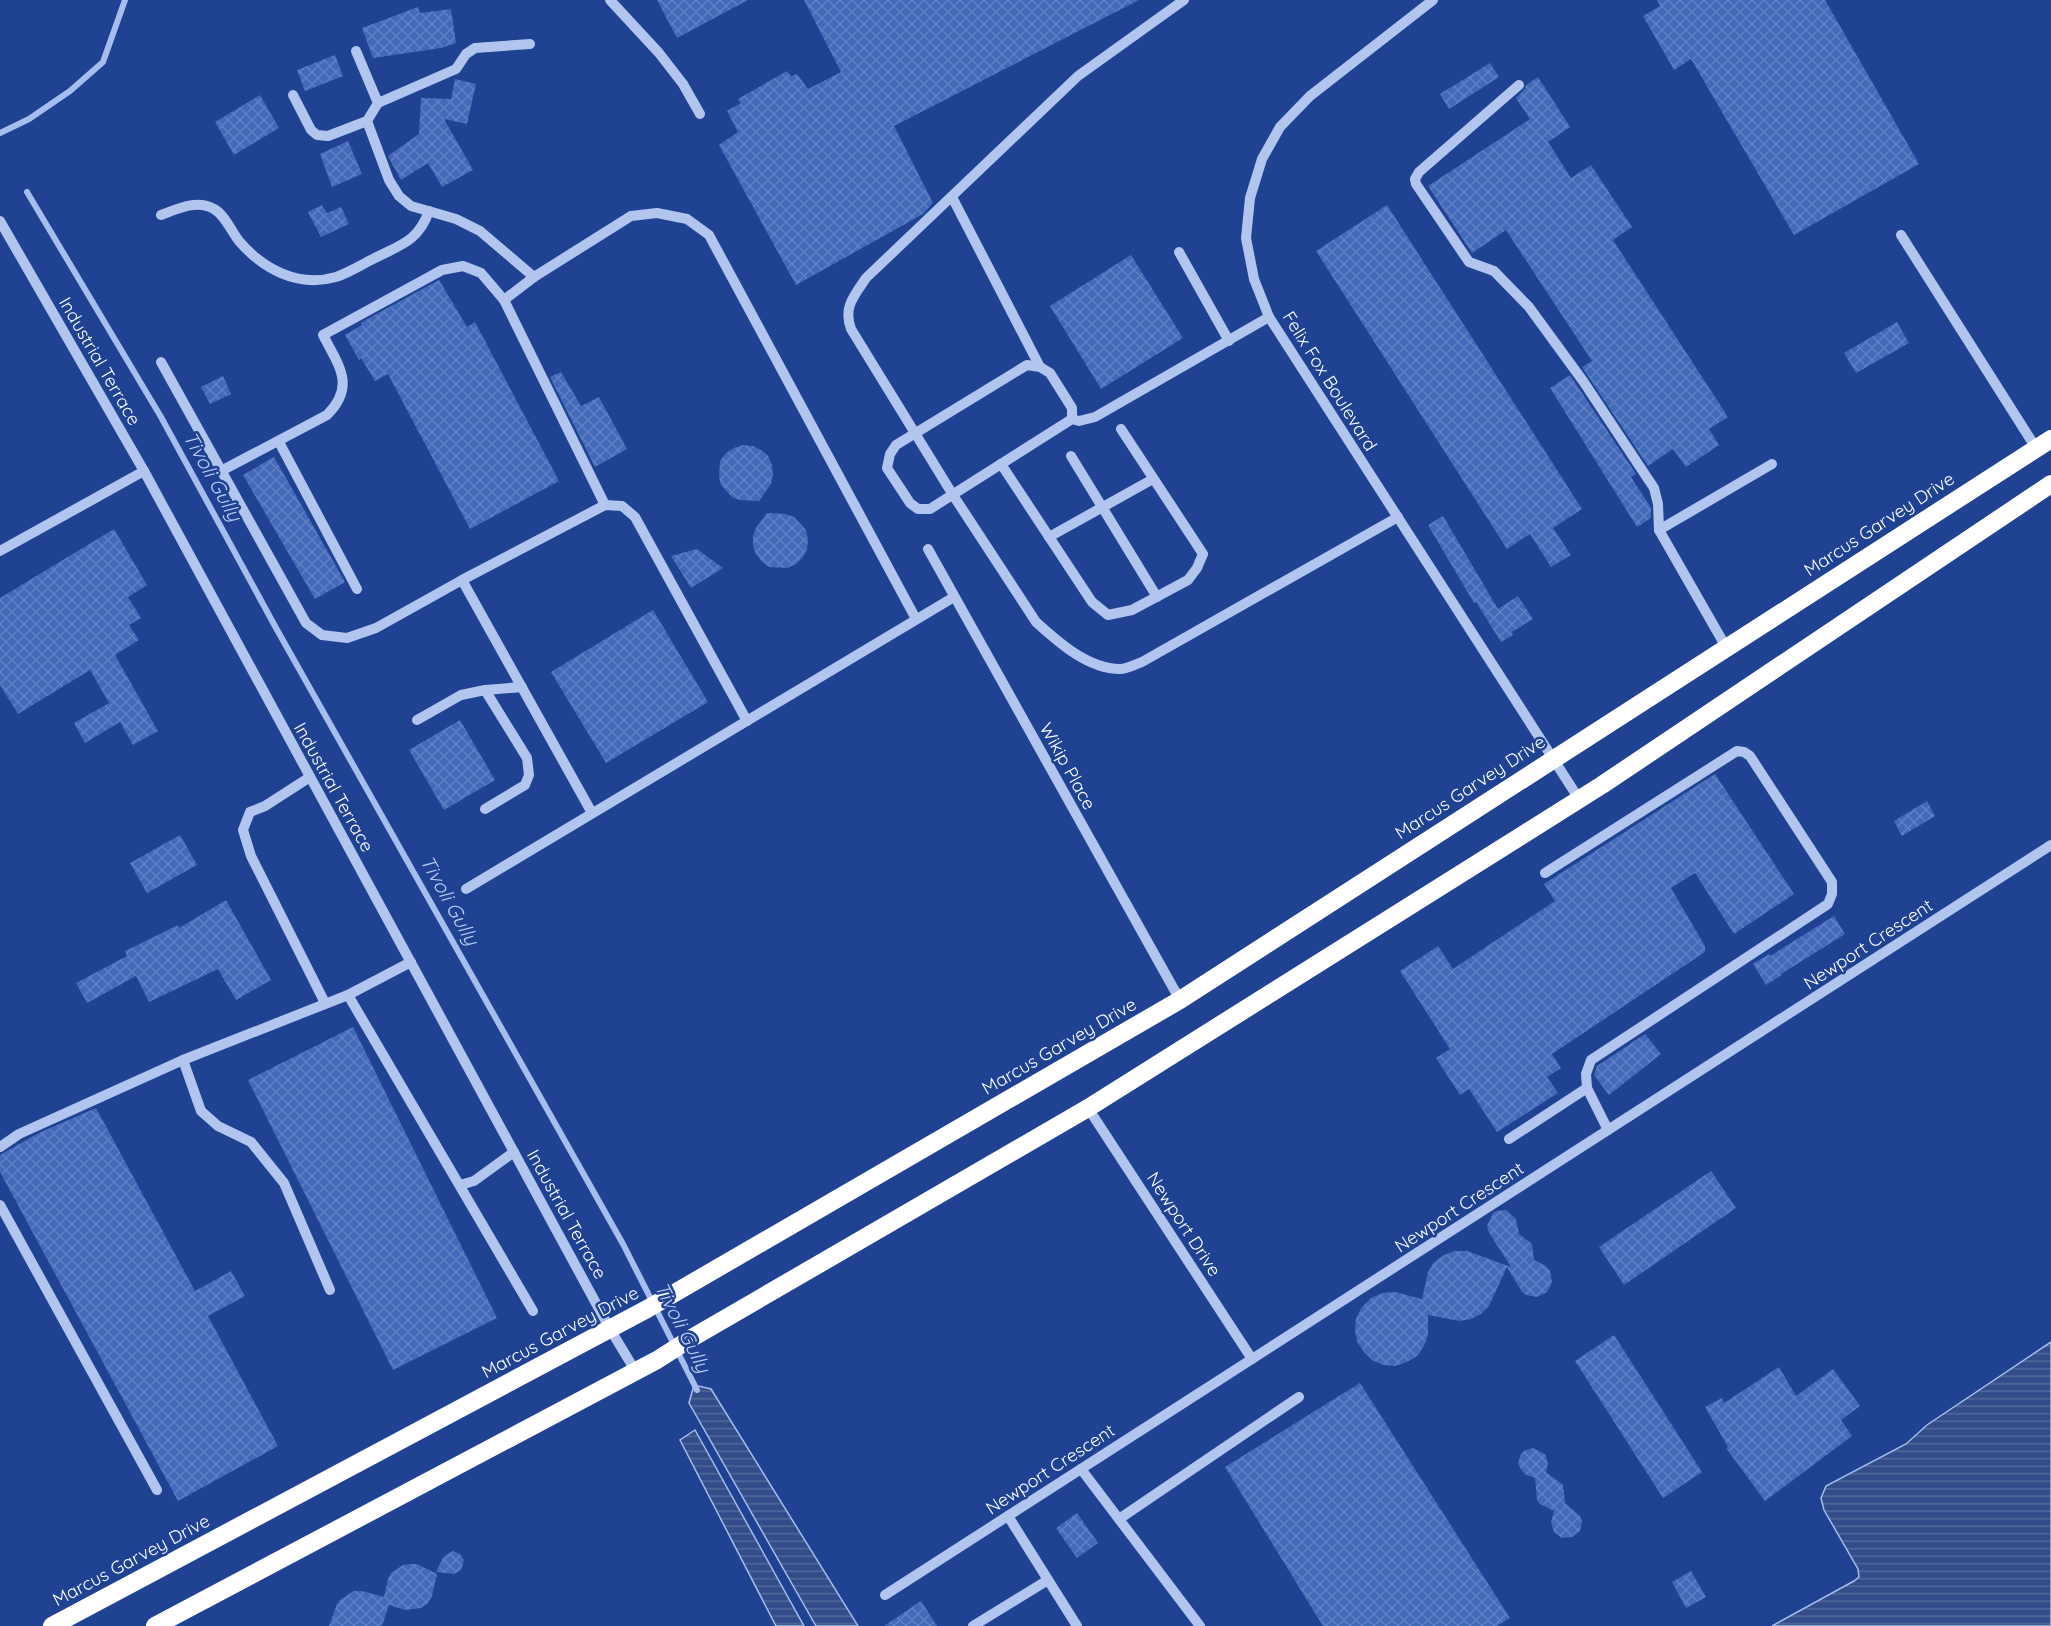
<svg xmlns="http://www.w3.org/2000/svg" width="2051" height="1626" viewBox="0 0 2051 1626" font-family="Quicksand,sans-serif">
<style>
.water{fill:url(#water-rules);stroke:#a5beef;stroke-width:1.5}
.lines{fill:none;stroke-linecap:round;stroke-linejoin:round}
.stream{stroke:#a5beef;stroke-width:6}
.building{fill:url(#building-cross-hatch)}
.minor{stroke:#b1c5ee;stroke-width:10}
.highway{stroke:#fff;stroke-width:18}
.labels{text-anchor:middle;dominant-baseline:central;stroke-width:5;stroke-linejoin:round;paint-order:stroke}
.street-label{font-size:18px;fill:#fff;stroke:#1f4293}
.water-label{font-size:20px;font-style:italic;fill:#bdcff5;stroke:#1f4293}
</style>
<defs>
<pattern id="water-rules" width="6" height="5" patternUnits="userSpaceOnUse" patternTransform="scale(1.5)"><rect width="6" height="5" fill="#334d8a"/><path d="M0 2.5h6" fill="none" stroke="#52689c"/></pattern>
<pattern id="building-cross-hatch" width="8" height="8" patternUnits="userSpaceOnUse" patternTransform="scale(1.5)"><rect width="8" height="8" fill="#4369b9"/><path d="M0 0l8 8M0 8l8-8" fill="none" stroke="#5f80c4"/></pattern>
</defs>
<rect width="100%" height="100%" fill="#1f4293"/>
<g class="water">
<path d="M 2051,1342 L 2051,1626 L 1772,1626 L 1854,1581 L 1859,1577 L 1858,1569 L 1824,1510 L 1821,1498 L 1826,1486 L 1906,1444 L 1927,1425 Z"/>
<path d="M 694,1385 L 711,1389 L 858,1626 L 816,1626 L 689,1403 Z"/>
<path d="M 695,1430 L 804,1626 L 776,1626 L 680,1440 Z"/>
</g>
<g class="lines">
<g class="stream">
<path d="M 0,133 L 29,119 L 70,91 L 103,62 L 125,0"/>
<path d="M 27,192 L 161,417 L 276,628 L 623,1244 L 697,1390"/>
</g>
</g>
<g class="building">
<path d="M 657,0 L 748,0 L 677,38 Z"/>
<path d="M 804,0 L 1139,0 L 894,126 L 933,203 L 923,214 L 796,285 L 719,145 L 738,132 L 727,111 L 741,103 L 738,99 L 787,71 L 791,76 L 797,74 L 808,89 L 841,72 Z"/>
<path d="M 1657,0 L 1825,0 L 1919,164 L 1794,235 L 1691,59 L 1674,70 L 1643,16 L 1660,6 Z"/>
<path d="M 418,7 L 420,13 L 451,9 L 456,43 L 441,48 L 373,58 L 362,28 Z"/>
<path d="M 335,55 L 343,76 L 305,91 L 297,70 Z"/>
<path d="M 1490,63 L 1499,77 L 1449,109 L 1440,94 Z"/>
<path d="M 1538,77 L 1570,127 L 1548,142 L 1571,178 L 1591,165 L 1632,227 L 1613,240 L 1728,417 L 1709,429 L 1719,445 L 1686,467 L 1673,449 L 1648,466 L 1582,367 L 1592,361 L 1506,230 L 1472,253 L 1428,186 L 1530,119 L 1516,98 L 1524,90 L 1526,85 Z"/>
<path d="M 455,79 L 476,84 L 467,124 L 444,119 L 473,170 L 442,187 L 428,163 L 401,180 L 388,156 L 419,134 L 421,98 L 451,99 Z"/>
<path d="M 260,95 L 279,128 L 234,155 L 215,122 Z"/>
<path d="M 348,141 L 362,174 L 332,187 L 320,154 Z"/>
<path d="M 322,205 L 327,213 L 341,207 L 349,224 L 321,237 L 308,212 Z"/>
<path d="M 1387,205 L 1582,509 L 1553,528 L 1571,555 L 1551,567 L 1530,534 L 1507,549 L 1316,251 Z"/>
<path d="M 1131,255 L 1183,338 L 1101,389 L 1050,306 Z"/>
<path d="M 439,280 L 467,327 L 475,322 L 559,481 L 470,529 L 388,374 L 375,381 L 361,358 L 359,360 L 345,335 L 362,325 L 361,323 L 371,317 Z"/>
<path d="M 1897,322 L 1909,343 L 1856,373 L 1844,353 Z"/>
<path d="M 561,372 L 581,406 L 599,397 L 627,449 L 595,467 L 550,377 Z"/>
<path d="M 1570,375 L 1636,474 L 1631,477 L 1651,508 L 1651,518 L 1637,527 L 1550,388 Z"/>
<path d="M 223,376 L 231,394 L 210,404 L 201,387 Z"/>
<path d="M 743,445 L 753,446 L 761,450 L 768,456 L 772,465 L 773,475 L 771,484 L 759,501 L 740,500 L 732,497 L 721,485 L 719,477 L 720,461 L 726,453 L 734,448 Z"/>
<path d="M 274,457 L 345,582 L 315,599 L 243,475 Z"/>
<path d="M 767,513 L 786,514 L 794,517 L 806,530 L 808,540 L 807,549 L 803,557 L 796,564 L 787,568 L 769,567 L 762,562 L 756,554 L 753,546 L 753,536 L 756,528 Z"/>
<path d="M 1443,516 L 1498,609 L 1518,596 L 1533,619 L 1512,632 L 1513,635 L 1501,642 L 1476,602 L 1474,603 L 1428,525 Z"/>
<path d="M 114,529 L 147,585 L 128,597 L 141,618 L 129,625 L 139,640 L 115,655 L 158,731 L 133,745 L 120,722 L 85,743 L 74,723 L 109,703 L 90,670 L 18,714 L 0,685 L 0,598 Z"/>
<path d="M 697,549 L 723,568 L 691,588 L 671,556 Z"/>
<path d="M 653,610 L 708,702 L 606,763 L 551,672 Z"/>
<path d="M 460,720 L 495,780 L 444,810 L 409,750 Z"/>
<path d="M 1715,774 L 1794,894 L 1734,934 L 1695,873 L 1671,888 L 1705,946 L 1705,952 L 1552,1054 L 1561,1068 L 1547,1077 L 1558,1093 L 1497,1132 L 1469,1089 L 1460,1095 L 1436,1058 L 1450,1049 L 1400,971 L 1438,946 L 1453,969 L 1555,901 L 1544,884 Z"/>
<path d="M 1927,801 L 1935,816 L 1902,836 L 1894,821 Z"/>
<path d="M 180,835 L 197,865 L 147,893 L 130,863 Z"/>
<path d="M 226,900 L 271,980 L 236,1000 L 218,969 L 149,1002 L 136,976 L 87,1003 L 76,983 L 127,956 L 125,951 L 178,925 L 179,928 Z"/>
<path d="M 1834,916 L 1845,934 L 1781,974 L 1782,975 L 1766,985 L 1753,964 L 1769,954 L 1770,956 Z"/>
<path d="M 353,1027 L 497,1318 L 393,1370 L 248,1080 Z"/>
<path d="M 1645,1034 L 1661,1054 L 1609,1095 L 1594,1075 L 1597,1066 Z"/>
<path d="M 96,1108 L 195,1291 L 231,1271 L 245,1296 L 208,1316 L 278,1446 L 178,1501 L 0,1172 L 0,1155 L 39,1133 Z"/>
<path d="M 1711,1171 L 1736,1208 L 1624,1285 L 1599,1247 Z"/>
<path d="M 1506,1210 L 1516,1219 L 1519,1234 L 1532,1244 L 1534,1260 L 1546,1266 L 1550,1271 L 1552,1282 L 1547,1292 L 1537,1297 L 1526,1295 L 1522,1292 L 1507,1267 L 1489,1306 L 1481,1314 L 1471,1319 L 1460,1321 L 1428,1315 L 1428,1335 L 1424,1346 L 1417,1356 L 1407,1362 L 1395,1366 L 1383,1365 L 1372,1360 L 1364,1352 L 1357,1342 L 1355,1330 L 1356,1318 L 1362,1307 L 1371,1298 L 1383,1293 L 1395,1292 L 1422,1299 L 1428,1272 L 1434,1262 L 1444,1255 L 1455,1251 L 1467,1251 L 1511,1267 L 1488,1231 L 1487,1226 L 1493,1213 L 1497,1211 Z"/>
<path d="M 1614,1335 L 1702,1472 L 1663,1498 L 1575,1361 Z"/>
<path d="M 1779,1367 L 1796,1396 L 1833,1369 L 1860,1406 L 1841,1420 L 1852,1436 L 1765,1501 L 1726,1448 L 1728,1447 L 1705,1407 L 1722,1398 L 1724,1403 Z"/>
<path d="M 1360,1383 L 1510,1618 L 1497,1626 L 1323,1626 L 1225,1467 Z"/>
<path d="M 1533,1448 L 1545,1454 L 1548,1463 L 1546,1472 L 1563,1485 L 1565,1503 L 1580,1516 L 1582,1521 L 1580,1531 L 1572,1537 L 1562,1538 L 1554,1532 L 1551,1522 L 1554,1511 L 1540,1504 L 1537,1500 L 1535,1478 L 1526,1475 L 1520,1468 L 1518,1463 L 1521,1454 L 1524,1451 Z"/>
<path d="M 1077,1513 L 1098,1543 L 1077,1558 L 1056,1528 Z"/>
<path d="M 453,1551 L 460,1554 L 464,1560 L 461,1570 L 454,1574 L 436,1572 L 444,1556 Z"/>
<path d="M 410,1564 L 417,1564 L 437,1574 L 432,1596 L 428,1603 L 421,1608 L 405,1610 L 389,1605 L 382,1626 L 329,1626 L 337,1604 L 341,1599 L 354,1591 L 362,1591 L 384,1597 L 388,1579 L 391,1573 L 403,1565 Z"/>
<path d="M 1691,1571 L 1706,1597 L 1686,1608 L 1672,1582 Z"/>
<path d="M 921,1601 L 937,1626 L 884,1626 Z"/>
</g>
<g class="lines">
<g class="minor">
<path d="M 610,0 L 659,53 L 683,84 L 700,114"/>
<path d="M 1184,0 L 1078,76 L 866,278 C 854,296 843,307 851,329 L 953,495 L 1036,622 C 1058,642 1088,669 1120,669 C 1127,669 1136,664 1142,662 L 1398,517"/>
<path d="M 1433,0 L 1310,96 L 1280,127 L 1262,159 L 1250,198 L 1246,238 L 1254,279 L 1269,317 L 1579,799"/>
<path d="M 1519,85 L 1419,172 L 1415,179 L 1416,184 L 1469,262 L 1494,271 L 1529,307 L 1583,381 L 1654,488 L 1658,504 L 1659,530 L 1726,647"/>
<path d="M 293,95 L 311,130 L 317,135 L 328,136 L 367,121 L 378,103 L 356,51"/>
<path d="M 378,103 L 456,69 L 466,54 L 475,48 L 530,44"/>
<path d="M 367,121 L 389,180 L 399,196 L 411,206 L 456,219 L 480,231 L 534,277"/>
<path d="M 952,197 L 1040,367"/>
<path d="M 161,215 C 177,209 197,199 214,209 C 225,215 231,231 239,241 C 263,269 298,288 336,277 C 348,273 361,265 373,259 C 400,245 418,242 429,211"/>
<path d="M 0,221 L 144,471 L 610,1329 L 636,1372"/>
<path d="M 1901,235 L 2036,448"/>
<path d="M 1179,252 L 1229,341"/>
<path d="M 504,300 L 534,277 L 631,216 L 657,213 L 687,219 L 709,235 L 916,619"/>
<path d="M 161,362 L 306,623 L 322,635 L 347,638 L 376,628 L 462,580 L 605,505 L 622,506 L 635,517 L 747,721"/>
<path d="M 1072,419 L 1072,408 L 1050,373 L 1040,367 L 1027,365 L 896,445 L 890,454 L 887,468 L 910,503 L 918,509 L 930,509 L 1072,419 L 1079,421 L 1095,417 L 1269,317"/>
<path d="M 279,442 L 357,589"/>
<path d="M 1071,456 L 1157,597"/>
<path d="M 1001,464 L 1092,602 L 1108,615 L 1132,610 L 1188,580 L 1197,568 L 1203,554 L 1121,429"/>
<path d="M 221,471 L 327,415 C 356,386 339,366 323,335 L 442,270 L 463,266 L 481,273 L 504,300 L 605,505"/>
<path d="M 1659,530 L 1772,464"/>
<path d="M 1049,537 L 1153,479"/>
<path d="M 928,549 L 1180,1000"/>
<path d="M 0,551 L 144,471"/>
<path d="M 462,580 L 592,813"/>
<path d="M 485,690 L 527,758 L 529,775 L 525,785 L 485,809"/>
<path d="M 417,720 L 461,695 L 485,690 L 522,687"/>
<path d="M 310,777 L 265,806 L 250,812 L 243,830 L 251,856 L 325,1003"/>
<path d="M 1545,873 L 1737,751 L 1744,752 L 1750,756 L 1832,882 L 1832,894 L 1828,904 L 1591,1060 L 1586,1074 L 1587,1088 L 1608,1130"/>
<path d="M 466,889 L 954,597"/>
<path d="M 348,995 L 533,1311"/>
<path d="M 183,1060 L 201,1111 L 218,1126 L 251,1142 L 284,1183 L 330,1290"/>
<path d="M 1088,1108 L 1252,1359"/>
<path d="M 1509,1139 L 1587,1088"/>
<path d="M 0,1147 L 19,1134 L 183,1060 L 348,995 L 411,962"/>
<path d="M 460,1185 L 474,1181 L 514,1152"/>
<path d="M 0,1205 L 157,1490"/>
<path d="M 1081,1469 L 1200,1626"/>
<path d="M 1008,1516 L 1077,1626"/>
<path d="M 1119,1519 L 1299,1397"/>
<path d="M 885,1595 L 2051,845"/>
<path d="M 973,1626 L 1048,1580"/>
</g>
<g class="highway">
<path d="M 52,1626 L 647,1309 L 1180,1000 L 2051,439"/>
<path d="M 155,1626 L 657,1360 L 690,1339 L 1088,1108 L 1602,785 L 2051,484"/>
</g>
</g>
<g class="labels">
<g class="street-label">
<text transform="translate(100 361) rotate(60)">Industrial Terrace</text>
<text transform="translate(1330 381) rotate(58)">Felix Fox Boulevard</text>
<text transform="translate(1879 524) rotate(-33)">Marcus Garvey Drive</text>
<text transform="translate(1068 766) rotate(61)">Wikip Place</text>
<text transform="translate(334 787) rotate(61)">Industrial Terrace</text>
<text transform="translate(1470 787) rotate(-33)">Marcus Garvey Drive</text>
<text transform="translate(1868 944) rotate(-33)">Newport Crescent</text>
<text transform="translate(1059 1046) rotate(-30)">Marcus Garvey Drive</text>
<text transform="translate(1459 1207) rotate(-33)">Newport Crescent</text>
<text transform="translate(567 1214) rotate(61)">Industrial Terrace</text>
<text transform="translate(1184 1224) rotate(57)">Newport Drive</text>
<text transform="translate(560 1332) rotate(-28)">Marcus Garvey Drive</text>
<text transform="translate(1050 1469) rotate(-33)">Newport Crescent</text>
<text transform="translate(131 1560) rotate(-28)">Marcus Garvey Drive</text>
</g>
<g class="water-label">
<text transform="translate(213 476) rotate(61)">Tivoli Gully</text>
<text transform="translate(450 900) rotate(61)">Tivoli Gully</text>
<text transform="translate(683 1327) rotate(63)">Tivoli Gully</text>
</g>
</g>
</svg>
